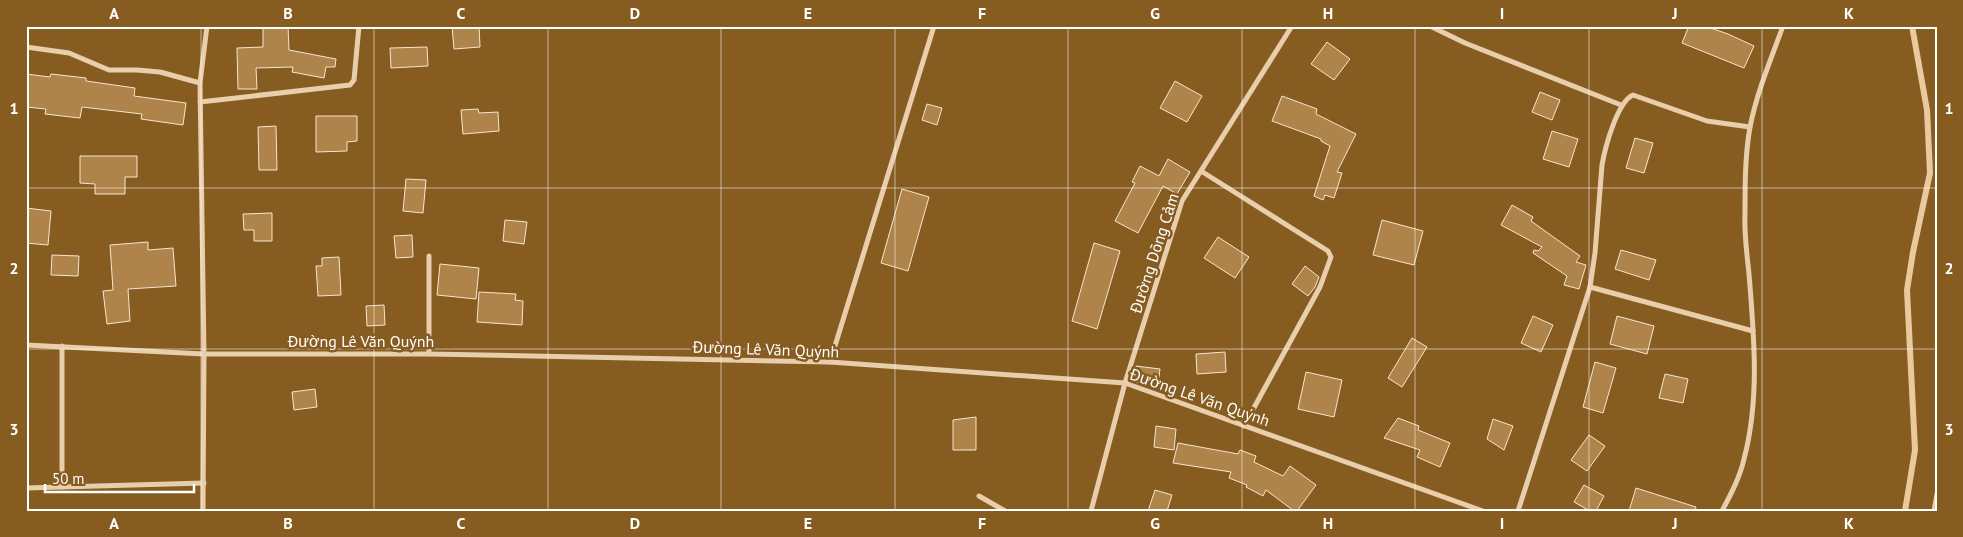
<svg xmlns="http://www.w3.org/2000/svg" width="1963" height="537" viewBox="0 0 1963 537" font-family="'PT Sans',sans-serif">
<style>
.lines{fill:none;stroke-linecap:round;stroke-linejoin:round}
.stream{stroke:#eac99f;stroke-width:6}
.building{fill:#ae844a;stroke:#f7e6cf}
.minor{stroke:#e9ceab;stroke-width:5}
.grid{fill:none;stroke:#fff;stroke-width:1;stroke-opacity:0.55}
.labels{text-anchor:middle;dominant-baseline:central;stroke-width:5;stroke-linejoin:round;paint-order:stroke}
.street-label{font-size:16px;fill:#fff;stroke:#865c21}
.neatline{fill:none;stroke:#fff;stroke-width:2}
.grid-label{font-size:16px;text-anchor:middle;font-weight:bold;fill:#fff}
</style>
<rect width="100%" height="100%" fill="#865c21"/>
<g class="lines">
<path class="stream" d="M 1905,511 L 1915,450 L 1907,290 L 1913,252 L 1930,173 L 1927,110 L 1912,26"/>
</g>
<g class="building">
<path d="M 263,26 L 288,26 L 289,50 L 336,59 L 335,67 L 326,67 L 324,78 L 292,72 L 293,67 L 256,68 L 257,89 L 238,89 L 237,48 L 263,47 Z"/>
<path d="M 452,26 L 479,26 L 480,47 L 454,49 Z"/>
<path d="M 1689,26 L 1705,26 L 1728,34 L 1754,46 L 1744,68 L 1682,43 Z"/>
<path d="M 1327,42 L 1350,59 L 1334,80 L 1311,64 Z"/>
<path d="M 427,47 L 428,66 L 391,68 L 390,48 Z"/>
<path d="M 26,74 L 50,77 L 51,74 L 86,78 L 86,81 L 135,88 L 134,96 L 186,103 L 183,125 L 141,119 L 142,114 L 82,107 L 80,118 L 45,114 L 46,109 L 26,107 Z"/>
<path d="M 1175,81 L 1202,96 L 1187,122 L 1160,108 Z"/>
<path d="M 1540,92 L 1560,100 L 1552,120 L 1532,112 Z"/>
<path d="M 1282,96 L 1317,109 L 1316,114 L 1356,134 L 1337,172 L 1342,173 L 1334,198 L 1325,195 L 1323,200 L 1314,196 L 1330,146 L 1321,141 L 1321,139 L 1272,121 Z"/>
<path d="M 927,104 L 942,108 L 937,125 L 922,120 Z"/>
<path d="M 478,109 L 479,113 L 498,112 L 499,131 L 463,134 L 461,110 Z"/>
<path d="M 316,116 L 357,116 L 357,141 L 347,142 L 347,151 L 316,152 Z"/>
<path d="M 276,126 L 277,170 L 259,170 L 258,127 Z"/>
<path d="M 1552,131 L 1578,139 L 1569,167 L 1543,159 Z"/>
<path d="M 1635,138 L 1653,143 L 1644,173 L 1626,168 Z"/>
<path d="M 80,156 L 137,156 L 137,177 L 125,177 L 125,194 L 95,194 L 95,184 L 80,183 Z"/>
<path d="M 1168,159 L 1190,172 L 1177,194 L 1163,186 L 1138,233 L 1115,221 L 1135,183 L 1132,182 L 1140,166 L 1159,176 Z"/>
<path d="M 406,179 L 426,180 L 423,213 L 403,211 Z"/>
<path d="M 902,189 L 929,197 L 908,271 L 881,263 Z"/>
<path d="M 1512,205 L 1533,217 L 1531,221 L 1580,256 L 1576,262 L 1586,265 L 1579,289 L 1564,285 L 1567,276 L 1533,253 L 1534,250 L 1538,251 L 1542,247 L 1501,225 Z"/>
<path d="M 26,208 L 51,211 L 48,245 L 26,243 Z"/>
<path d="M 272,213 L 272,241 L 254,241 L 254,230 L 244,230 L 243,214 Z"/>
<path d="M 505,220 L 527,222 L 524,244 L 503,241 Z"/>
<path d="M 1382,220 L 1423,231 L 1414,265 L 1373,255 Z"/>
<path d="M 412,235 L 413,257 L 396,258 L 394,236 Z"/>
<path d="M 1218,237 L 1249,257 L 1235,278 L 1204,258 Z"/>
<path d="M 148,242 L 148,250 L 173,248 L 176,286 L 128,289 L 130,321 L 107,324 L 103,291 L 113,290 L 110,245 Z"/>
<path d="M 1094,243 L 1120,251 L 1097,329 L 1072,321 Z"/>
<path d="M 1621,250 L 1656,260 L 1649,280 L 1615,269 Z"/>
<path d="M 52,255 L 79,256 L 78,276 L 51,275 Z"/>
<path d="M 339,257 L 341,295 L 318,296 L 316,266 L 322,266 L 322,258 Z"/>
<path d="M 440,264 L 479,268 L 476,299 L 437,295 Z"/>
<path d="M 1305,266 L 1319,277 L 1315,287 L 1308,296 L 1292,284 Z"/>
<path d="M 479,292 L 516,294 L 515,300 L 523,301 L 522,325 L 477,322 Z"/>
<path d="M 384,305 L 385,325 L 367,326 L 366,306 Z"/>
<path d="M 1533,316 L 1553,325 L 1541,352 L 1521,343 Z"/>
<path d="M 1617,316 L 1654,326 L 1647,354 L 1610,344 Z"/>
<path d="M 1412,338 L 1427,347 L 1402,387 L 1388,378 Z"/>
<path d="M 1225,352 L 1226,372 L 1197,374 L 1196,354 Z"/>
<path d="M 1595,362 L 1616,368 L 1603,413 L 1583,407 Z"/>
<path d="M 1136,366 L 1160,369 L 1158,385 L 1135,382 Z"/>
<path d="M 1306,372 L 1342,380 L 1334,417 L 1298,409 Z"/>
<path d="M 1665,374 L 1688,379 L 1683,403 L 1659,398 Z"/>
<path d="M 315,389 L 317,407 L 294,410 L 292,392 Z"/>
<path d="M 976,417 L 976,450 L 953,450 L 953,420 Z"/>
<path d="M 1398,418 L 1419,426 L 1418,430 L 1450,443 L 1440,467 L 1417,457 L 1420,450 L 1384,438 Z"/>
<path d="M 1493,419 L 1513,426 L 1504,450 L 1487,439 Z"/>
<path d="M 1156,426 L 1176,429 L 1174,450 L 1154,447 Z"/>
<path d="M 1589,435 L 1605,446 L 1587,471 L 1571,460 Z"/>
<path d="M 1178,443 L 1238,454 L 1240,450 L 1256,456 L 1254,462 L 1283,476 L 1290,466 L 1316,485 L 1297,511 L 1294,511 L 1266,490 L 1263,496 L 1246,487 L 1247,485 L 1229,478 L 1231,472 L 1173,463 Z"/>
<path d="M 1584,485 L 1604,496 L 1596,511 L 1590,511 L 1574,502 Z"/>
<path d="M 1636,488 L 1696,507 L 1695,511 L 1629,511 Z"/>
<path d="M 1155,490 L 1172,495 L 1167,511 L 1148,511 Z"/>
</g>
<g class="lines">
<g class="minor">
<path d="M 1430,26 L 1465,43 L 1621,105"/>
<path d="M 26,47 L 69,53 L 109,70 L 137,70 L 160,72 L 200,83"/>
<path d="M 200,102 L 350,85 L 354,80 L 359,26"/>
<path d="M 1201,171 L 1328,251 L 1331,257 L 1320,287 L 1244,426"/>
<path d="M 429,256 L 429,354"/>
<path d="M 1590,287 L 1753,331"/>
<path d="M 26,345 L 204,354 L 429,354 L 830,362 L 1125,383 L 1483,511"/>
<path d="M 62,346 L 62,487"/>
<path d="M 830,362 L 934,26"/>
<path d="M 26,488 L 204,483"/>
<path d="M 979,496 L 1005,511"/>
<path d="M 203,511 L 204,354 L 200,83 L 207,26"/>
<path d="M 1091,511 L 1125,383 L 1182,201 L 1292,26"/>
<path d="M 1518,511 L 1590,287 L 1595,253 L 1602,165 C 1605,148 1617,102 1633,95 L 1707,121 L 1750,127"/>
<path d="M 1722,511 C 1731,494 1740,477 1744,459 C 1760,399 1754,336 1749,274 C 1747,254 1744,234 1745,214 C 1745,185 1745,155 1750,127 C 1757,92 1771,59 1783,26"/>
<path d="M 1934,511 L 1937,494"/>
</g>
</g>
<path class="grid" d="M 201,26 L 201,511M 374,26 L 374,511M 548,26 L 548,511M 721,26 L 721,511M 895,26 L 895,511M 1068,26 L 1068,511M 1242,26 L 1242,511M 1415,26 L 1415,511M 1589,26 L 1589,511M 1762,26 L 1762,511M 26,188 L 1937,188M 26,349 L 1937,349"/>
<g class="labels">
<g class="street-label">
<text transform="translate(1154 253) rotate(-72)">Đường Dõng Cảm</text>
<text x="361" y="341">Đường Lê Văn Quýnh</text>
<text transform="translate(766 349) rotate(2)">Đường Lê Văn Quýnh</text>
<text transform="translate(1200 397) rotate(19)">Đường Lê Văn Quýnh</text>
</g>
</g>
<rect width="1963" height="537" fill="none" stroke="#865c21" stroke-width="55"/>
<path d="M45 484v8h149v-8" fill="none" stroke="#ffffff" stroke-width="2.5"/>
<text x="52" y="484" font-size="15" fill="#ffffff" stroke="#865c21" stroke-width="4" paint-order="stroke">50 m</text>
<rect x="28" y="28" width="1908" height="482" class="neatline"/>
<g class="grid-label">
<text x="114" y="19">A</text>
<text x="288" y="19">B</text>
<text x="461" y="19">C</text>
<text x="635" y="19">D</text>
<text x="808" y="19">E</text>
<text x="982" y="19">F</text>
<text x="1155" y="19">G</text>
<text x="1328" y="19">H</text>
<text x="1502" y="19">I</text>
<text x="1675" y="19">J</text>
<text x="1849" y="19">K</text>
<text x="14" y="114">1</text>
<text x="1949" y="114">1</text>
<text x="14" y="274">2</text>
<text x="1949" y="274">2</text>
<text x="14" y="435">3</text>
<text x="1949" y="435">3</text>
<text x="114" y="529">A</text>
<text x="288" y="529">B</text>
<text x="461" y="529">C</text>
<text x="635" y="529">D</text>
<text x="808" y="529">E</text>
<text x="982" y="529">F</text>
<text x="1155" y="529">G</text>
<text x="1328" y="529">H</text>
<text x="1502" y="529">I</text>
<text x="1675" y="529">J</text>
<text x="1849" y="529">K</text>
</g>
</svg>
